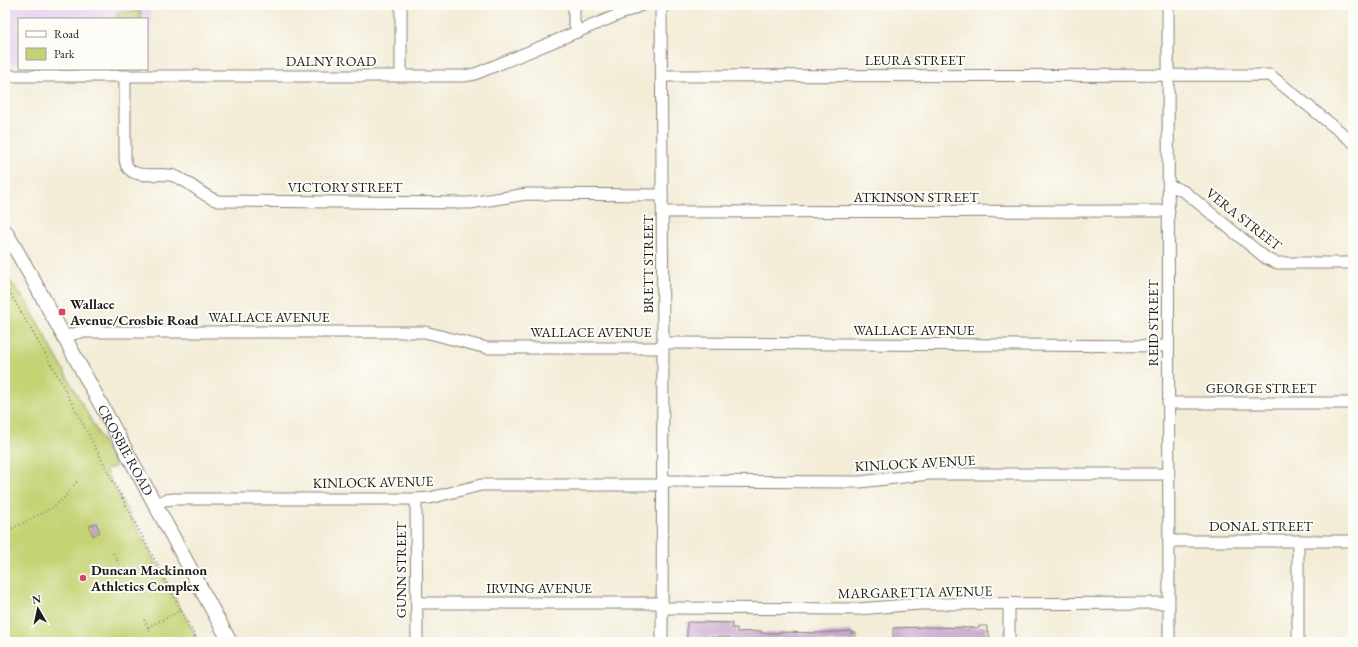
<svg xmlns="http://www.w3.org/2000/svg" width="1358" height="647" viewBox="0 0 1358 647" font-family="'EB Garamond',serif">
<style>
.built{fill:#e9d2ee}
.green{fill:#c5d375;stroke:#707848}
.building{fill:#c2a0c8}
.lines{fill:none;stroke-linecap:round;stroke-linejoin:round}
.minor-casing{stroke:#88847a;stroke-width:13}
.tertiary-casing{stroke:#88847a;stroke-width:16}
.path{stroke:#88847a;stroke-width:2;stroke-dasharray:1 3;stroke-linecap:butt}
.minor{stroke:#fff;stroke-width:11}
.tertiary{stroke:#fff;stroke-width:14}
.poi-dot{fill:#d1495b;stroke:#fdfcf7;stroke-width:1.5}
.labels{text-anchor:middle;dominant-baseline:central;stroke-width:4;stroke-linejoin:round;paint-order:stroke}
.street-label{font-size:14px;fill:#1c1c1c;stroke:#fdfcf7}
.poi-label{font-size:14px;font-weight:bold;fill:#1c1c1c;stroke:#fdfcf7;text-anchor:start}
</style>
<rect width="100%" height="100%" fill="#fdfcf7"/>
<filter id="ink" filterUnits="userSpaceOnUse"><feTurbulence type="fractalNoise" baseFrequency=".025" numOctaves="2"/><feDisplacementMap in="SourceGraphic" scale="8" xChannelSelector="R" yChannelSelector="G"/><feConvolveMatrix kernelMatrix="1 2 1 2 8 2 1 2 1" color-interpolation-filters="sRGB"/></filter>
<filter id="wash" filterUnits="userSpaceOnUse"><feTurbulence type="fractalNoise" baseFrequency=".012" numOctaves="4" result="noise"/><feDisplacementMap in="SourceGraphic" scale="16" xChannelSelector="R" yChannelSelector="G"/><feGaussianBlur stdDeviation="0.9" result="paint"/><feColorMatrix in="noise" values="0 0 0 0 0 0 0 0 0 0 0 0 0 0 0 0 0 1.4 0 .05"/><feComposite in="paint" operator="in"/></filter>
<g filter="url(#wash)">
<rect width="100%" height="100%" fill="#f3ecd7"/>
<path class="built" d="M 6,5 L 151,5 L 151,63 L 147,63 L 147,19 L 19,19 L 19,64 L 6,64 L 5,31 L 7,17 Z"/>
<g class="green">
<rect x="117" y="12" width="24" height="7"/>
<path d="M 5,274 L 27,303 L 116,466 L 105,470 L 199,642 L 5,642 Z"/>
</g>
<g id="blocks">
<g class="building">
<path d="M 96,523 L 100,532 L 93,536 L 89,526 Z"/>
<path d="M 687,622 L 732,623 L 732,628 L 737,628 L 737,632 L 761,631 L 761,633 L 778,633 L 778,632 L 821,633 L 851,631 L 851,633 L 856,633 L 856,642 L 742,642 L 742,640 L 729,640 L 729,637 L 709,637 L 710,640 L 687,642 Z"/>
<path d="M 979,626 L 987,626 L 987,633 L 989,632 L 990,642 L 893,642 L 893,628 L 924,627 L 979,628 Z"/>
</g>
</g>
</g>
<g filter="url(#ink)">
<use href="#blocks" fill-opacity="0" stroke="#88847a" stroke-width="1"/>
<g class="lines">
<g class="minor-casing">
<g id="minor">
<path d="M 401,5 L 401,75"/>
<path d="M 574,5 L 574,22 L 578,32"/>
<path d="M 661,5 L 663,345 L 662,642"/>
<path d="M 1168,5 L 1169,642"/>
<path d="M 5,76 L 464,76 L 475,74 L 642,5"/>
<path d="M 125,76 L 125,156 C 125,163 126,168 133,172 C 145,178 161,172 174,176 C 190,181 201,196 218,201 L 470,203 L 527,194 L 662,195"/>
<path d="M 662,76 L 1270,75 L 1353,142"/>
<path d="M 1169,187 L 1174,187 L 1185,192 L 1267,259 L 1277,263 L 1353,263"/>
<path d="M 663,212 L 1169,211"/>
<path d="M 64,337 L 80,332 L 425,332 L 487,348 L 656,348 L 668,343 L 673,343 L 1168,346"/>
<path d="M 1168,403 L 1353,403"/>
<path d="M 662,481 L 860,482 L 929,474 L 1168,474"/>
<path d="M 416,499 L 417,642"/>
<path d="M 155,504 L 165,500 L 175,499 L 416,499 L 430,498 L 481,485 L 662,485"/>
<path d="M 1169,541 L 1353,541"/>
<path d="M 1298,541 L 1298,642"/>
<path d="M 417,603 L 662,603"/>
<path d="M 1009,605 L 1009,642"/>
<path d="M 662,608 L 859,609 L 919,604 L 1168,603"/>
</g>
</g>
<g class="tertiary-casing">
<g id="tertiary">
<path id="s1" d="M 5,231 L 31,276 L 230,642"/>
</g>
</g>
<g class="path">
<path d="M 5,284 L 56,373 L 198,642"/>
<path d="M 5,532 L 52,508 L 63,499 L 78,480"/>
<path d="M 113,553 L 120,566"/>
<path d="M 144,620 L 148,627 L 182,610"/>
<path d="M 148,627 L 151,634"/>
</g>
<use href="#minor" class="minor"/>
<use href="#tertiary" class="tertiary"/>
</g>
</g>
<g class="poi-dot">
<rect x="58" y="308" width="8" height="8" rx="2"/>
<circle cx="83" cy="578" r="4"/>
</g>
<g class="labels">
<g class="street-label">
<text x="915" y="60">LEURA STREET</text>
<text x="331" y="61">DALNY ROAD</text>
<text x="345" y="187">VICTORY STREET</text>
<text x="916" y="197">ATKINSON STREET</text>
<text transform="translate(1244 219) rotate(38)">VERA STREET</text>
<text transform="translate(648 264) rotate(-90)">BRETT STREET</text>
<text x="269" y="317">WALLACE AVENUE</text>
<text transform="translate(1153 323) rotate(-90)">REID STREET</text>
<text x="914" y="330">WALLACE AVENUE</text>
<text x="591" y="332">WALLACE AVENUE</text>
<text x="1261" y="388">GEORGE STREET</text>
<text stroke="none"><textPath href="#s1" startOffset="250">CROSBIE ROAD</textPath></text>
<text transform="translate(915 463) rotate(-3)">KINLOCK AVENUE</text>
<text transform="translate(373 482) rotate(-1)">KINLOCK AVENUE</text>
<text x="1261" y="526">DONAL STREET</text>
<text transform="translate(401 570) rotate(-90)">GUNN STREET</text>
<text x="539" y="588">IRVING AVENUE</text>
<text transform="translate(915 592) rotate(-1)">MARGARETTA AVENUE</text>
</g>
<g class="poi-label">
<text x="70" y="304">Wallace<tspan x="70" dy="16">Avenue/Crosbie Road</tspan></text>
<text x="91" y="570">Duncan Mackinnon<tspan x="91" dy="16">Athletics Complex</tspan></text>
</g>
</g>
<rect width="1358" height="647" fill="none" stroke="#fdfcf7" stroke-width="20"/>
<rect x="18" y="18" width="130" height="52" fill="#fdfcf7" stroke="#a3a29f"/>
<rect x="26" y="31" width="20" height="6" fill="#ffffff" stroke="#a3a29f"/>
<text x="54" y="38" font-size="12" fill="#1c1c1c">Road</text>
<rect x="26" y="48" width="20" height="12" fill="#c5d375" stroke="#a3a29f"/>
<text x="54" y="58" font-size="12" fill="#1c1c1c">Park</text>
<g transform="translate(38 609) rotate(351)" stroke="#fdfcf7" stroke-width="3" paint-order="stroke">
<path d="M0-3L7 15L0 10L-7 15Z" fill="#1c1c1c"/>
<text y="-6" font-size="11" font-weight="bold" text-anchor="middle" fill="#1c1c1c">N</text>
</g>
</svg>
